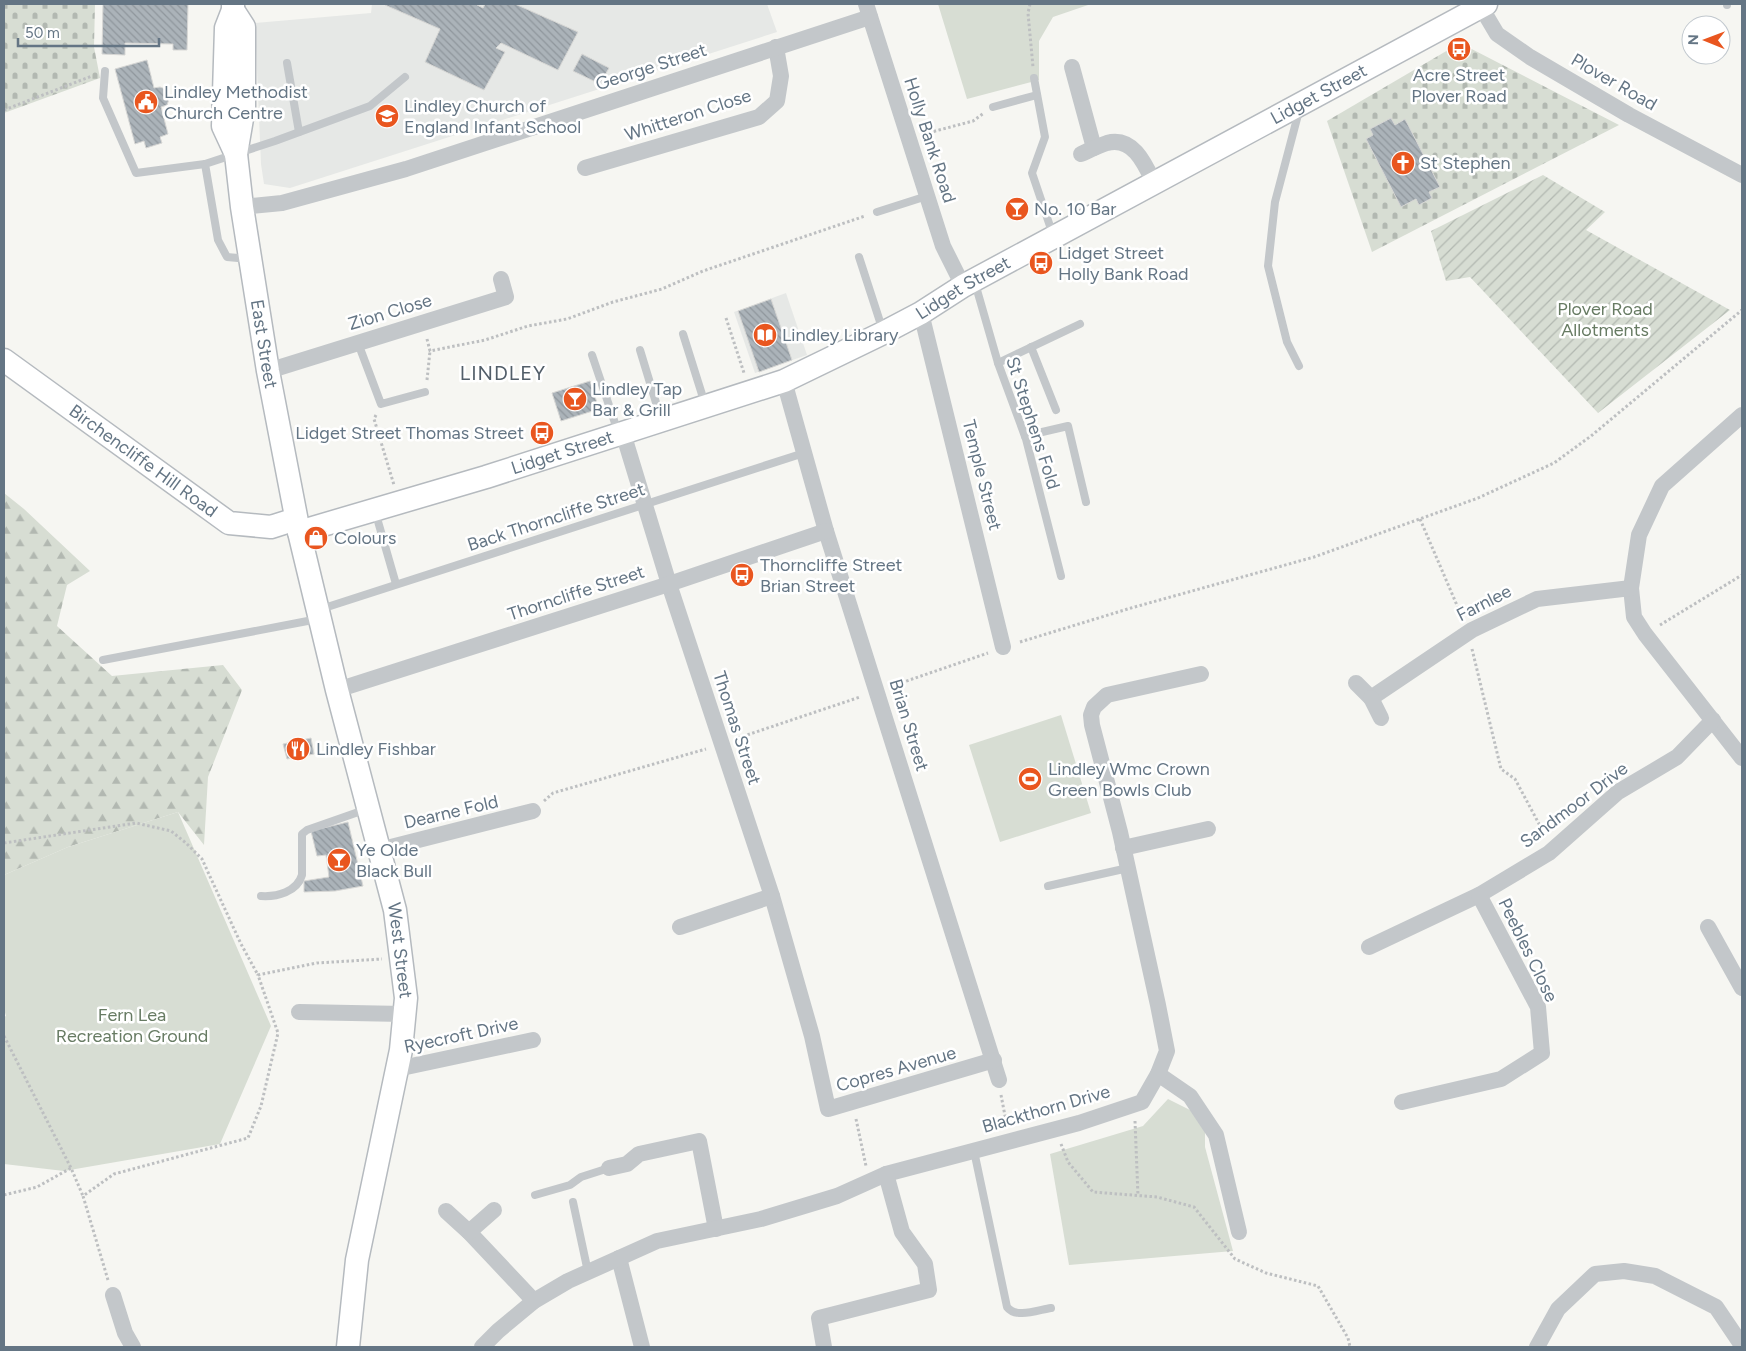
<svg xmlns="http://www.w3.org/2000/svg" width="1746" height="1351" viewBox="0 0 1746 1351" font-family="Figtree,sans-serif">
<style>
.built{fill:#e6e8e6}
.forest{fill:url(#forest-firs)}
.cemetery{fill:url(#cemetery-stones)}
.park{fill:#d7ddd3}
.garden{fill:url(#garden-furrows)}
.building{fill:url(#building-back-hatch);stroke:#d7d7d5}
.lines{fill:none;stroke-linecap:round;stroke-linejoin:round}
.secondary-casing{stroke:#b5babf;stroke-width:25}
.path{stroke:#bdbfc1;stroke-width:3;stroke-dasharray:2.5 2.5;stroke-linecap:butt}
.lane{stroke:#c3c7ca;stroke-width:8}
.street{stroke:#c3c7ca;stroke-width:16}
.secondary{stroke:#fff;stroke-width:22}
.labels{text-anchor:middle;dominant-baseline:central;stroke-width:5;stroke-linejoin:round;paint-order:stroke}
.street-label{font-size:18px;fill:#647584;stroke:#fff}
.poi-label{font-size:18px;fill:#647584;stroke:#fff;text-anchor:start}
.park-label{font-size:18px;fill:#677b63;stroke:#fff}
.quarter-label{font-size:20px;letter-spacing:1px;fill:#525e69;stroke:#fff}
</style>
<defs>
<pattern id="forest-firs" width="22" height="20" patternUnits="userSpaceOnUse" patternTransform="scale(1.25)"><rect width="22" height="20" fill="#d7ddd3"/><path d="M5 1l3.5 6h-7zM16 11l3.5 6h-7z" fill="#b2b8b1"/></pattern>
<pattern id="cemetery-stones" width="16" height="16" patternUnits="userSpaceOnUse" patternTransform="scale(1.25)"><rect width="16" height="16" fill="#d7ddd3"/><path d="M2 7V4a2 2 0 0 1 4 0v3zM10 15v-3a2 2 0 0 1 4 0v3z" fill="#b2b8b1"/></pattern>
<pattern id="garden-furrows" width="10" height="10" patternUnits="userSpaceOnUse" patternTransform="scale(1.25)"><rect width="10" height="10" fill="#d7ddd3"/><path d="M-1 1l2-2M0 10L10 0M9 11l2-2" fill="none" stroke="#b2b8b1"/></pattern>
<pattern id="building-back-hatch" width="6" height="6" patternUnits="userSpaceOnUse" patternTransform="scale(1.25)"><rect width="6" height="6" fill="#abb3b9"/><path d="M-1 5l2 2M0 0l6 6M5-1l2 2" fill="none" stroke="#8f969c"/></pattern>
</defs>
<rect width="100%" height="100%" fill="#f6f6f2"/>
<g class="built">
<path d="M 372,4 L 767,4 L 777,32 L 290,188 L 264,184 L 261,164 L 255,23 L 371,13 Z"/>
<path d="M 786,293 L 807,355 L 755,373 L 734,312 Z"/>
</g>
<path class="forest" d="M 4,493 L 24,509 L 90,571 L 67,585 L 57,626 L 112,676 L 223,665 L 242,690 L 208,777 L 204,845 L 178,812 L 68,847 L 4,875 Z"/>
<g class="cemetery">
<path d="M 4,4 L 95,4 L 94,47 L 100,78 L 4,113 Z"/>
<path d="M 1460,43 L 1619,125 L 1372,252 L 1327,121 Z"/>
</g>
<g class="park">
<path d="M 938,4 L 1091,4 L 1053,17 L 1039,41 L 1039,80 L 967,99 Z"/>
<path d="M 1061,715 L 1091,813 L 1000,842 L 969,745 Z"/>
<path d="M 178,812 L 271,1026 L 220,1144 L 64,1171 L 4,1164 L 4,1017 L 6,1016 L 4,1009 L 4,875 L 68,847 Z"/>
<path d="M 1168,1099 L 1190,1110 L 1205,1128 L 1205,1147 L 1233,1251 L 1069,1265 L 1050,1154 L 1143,1126 Z"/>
</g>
<path class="garden" d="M 1543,175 L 1605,212 L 1586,230 L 1730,310 L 1598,413 L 1470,277 L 1446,281 L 1431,231 Z"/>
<g class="building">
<path d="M 103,4 L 188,4 L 187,50 L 173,50 L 173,44 L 125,43 L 125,55 L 102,54 Z"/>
<path d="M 386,4 L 478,4 L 477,5 L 483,8 L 485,4 L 515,4 L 578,32 L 558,70 L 501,43 L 496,48 L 505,52 L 484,90 L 425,62 L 440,29 L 385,5 Z"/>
<path d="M 582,54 L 609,68 L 600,84 L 573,71 Z"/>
<path d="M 147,60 L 154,88 L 160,87 L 165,89 L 169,99 L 167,105 L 161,107 L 168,134 L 160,137 L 162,143 L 146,148 L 144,141 L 135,144 L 115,69 Z"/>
<path d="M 1391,118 L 1395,125 L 1405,119 L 1440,187 L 1429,192 L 1432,198 L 1419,205 L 1416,199 L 1401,207 L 1366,139 L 1373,135 L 1370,129 Z"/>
<path d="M 771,299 L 792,360 L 759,372 L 738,311 Z"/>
<path d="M 590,381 L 599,409 L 561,421 L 552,393 Z"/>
<path d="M 311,738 L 314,754 L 287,759 L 283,744 Z"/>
<path d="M 348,822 L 363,886 L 335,891 L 304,892 L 304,881 L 329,877 L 326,855 L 317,856 L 311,831 Z"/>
</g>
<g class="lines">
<g class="secondary-casing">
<g id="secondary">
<path d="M 233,4 L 233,10 L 226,28 L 223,126 L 236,154"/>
<path id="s1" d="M 233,10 L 244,27 L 244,107 L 236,154 L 242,207 L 268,371 L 299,532 L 337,690 L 395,910 L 406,998 L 401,1050 L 357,1260 L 348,1347"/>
<path id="s2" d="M 4,360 L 229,523 L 271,527 L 296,519"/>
<path id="s3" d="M 299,532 L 486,477 L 784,381 L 883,333 L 921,313 L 963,286 L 1486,4"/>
</g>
</g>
<g class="path">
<path d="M 1030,4 L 1028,13 L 1033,67"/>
<path d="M 4,110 L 92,76"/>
<path d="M 924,134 L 973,121 L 984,113"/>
<path d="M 726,318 L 744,373"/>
<path d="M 427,339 L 430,351 L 485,340 L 528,326 L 567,319 L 613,302 L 662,289 L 703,271 L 865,216"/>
<path d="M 427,380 L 430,351"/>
<path d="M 376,415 L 374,419 L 394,485"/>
<path d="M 1420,519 L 1462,617"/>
<path d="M 1660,625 L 1742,575"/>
<path d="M 1020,642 L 1131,608 L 1314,557 L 1478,498 L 1554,463 L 1591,436 L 1742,310"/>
<path d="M 1472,649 L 1501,769 L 1515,779 L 1545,835"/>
<path d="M 892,686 L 988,653"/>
<path d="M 738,738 L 860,697"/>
<path d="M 544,801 L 553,793 L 706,749"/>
<path d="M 4,843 L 136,823 L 171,831 L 186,843 L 202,859 L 241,944 L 258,975"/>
<path d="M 4,1036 L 71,1168 L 83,1196"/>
<path d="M 1001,1095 L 1007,1126"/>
<path d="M 856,1119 L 866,1166"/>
<path d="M 1135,1121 L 1138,1196"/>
<path d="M 1061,1144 L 1068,1162 L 1093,1192 L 1157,1197 L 1194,1207 L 1235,1259 L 1266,1273 L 1318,1286 L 1348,1338 L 1350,1347"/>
<path d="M 4,1195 L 37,1187 L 71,1168"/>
<path d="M 108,1280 L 83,1196 L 114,1174 L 248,1138 L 261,1106 L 278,1033 L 258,975 L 317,963 L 382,959"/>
</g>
<g class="lane">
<path d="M 1727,5 L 1727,4"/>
<path d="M 287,63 L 299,132"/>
<path d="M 105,71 L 103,98 L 136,173 L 205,164"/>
<path d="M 1034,78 L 1045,137 L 1032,173 L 1053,235"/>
<path d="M 993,107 L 1037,95"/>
<path d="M 877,212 L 927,196"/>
<path d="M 859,257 L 883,331"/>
<path d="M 249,259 L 227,257 L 218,240 L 205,164 L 275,141 L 370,106 L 405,77"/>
<path d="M 975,283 L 998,363 L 1026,439 L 1061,576"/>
<path d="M 683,334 L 705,404"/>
<path d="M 358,343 L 381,404 L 425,392"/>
<path d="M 1031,347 L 1056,410"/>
<path d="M 640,350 L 661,419"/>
<path d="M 592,355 L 618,432"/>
<path d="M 998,363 L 1080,324"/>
<path d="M 1299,366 L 1287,342 L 1268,266 L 1275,202 L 1299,111"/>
<path d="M 1025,436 L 1068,426 L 1086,502"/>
<path d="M 375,511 L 396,584"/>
<path d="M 321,609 L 804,453"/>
<path d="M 103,660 L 318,619"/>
<path d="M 1048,886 L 1128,868"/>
<path d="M 261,896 C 277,897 297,892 302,875 L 302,834 L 307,830 L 367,809"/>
<path d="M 974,1151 L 1007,1307 C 1016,1319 1038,1310 1051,1308"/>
<path d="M 535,1195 L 570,1185 L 581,1177 L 609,1168"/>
<path d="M 573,1202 L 588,1272"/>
</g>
<g class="street">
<path d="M 866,4 L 943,246 L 963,286"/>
<path d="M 1481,7 L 1497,34 L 1530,57 L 1629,115 L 1742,175"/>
<path d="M 1072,67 L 1094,148"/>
<path d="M 1081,154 C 1090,150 1098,146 1107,143 C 1133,136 1145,164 1154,183"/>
<path d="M 585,168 L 759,117 L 777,101 L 781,76 L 776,47"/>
<path d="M 242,207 L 282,203 L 406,169 L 870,17"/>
<path d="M 921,313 L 1003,647"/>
<path d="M 268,371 L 506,297 L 501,279"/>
<path d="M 784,381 L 826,531 L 999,1080"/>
<path d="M 1742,415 L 1662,486 L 1639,535 L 1631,588 L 1634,617 L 1645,634 L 1742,758"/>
<path d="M 623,433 L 669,584 L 772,896 L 812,1036 L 828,1109 L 994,1060"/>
<path d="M 1356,683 L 1371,698 L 1472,630 L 1537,599 L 1631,588"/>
<path d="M 337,690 L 669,584 L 826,531"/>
<path d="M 1371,698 L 1381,718"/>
<path d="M 1123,848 L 1208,829"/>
<path d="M 379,850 L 533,811"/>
<path d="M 680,927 L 772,896"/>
<path d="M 1708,927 L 1742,988"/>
<path d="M 1369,947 L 1479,895 L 1549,853 L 1618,792 L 1677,757 L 1713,720"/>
<path d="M 299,1012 L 404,1014"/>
<path d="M 397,1069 L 533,1040"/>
<path d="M 1158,1074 L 1190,1096 L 1216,1135 L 1239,1232"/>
<path d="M 1402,1102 L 1501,1079 L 1542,1053 L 1538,1007 L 1479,895"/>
<path d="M 609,1168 L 627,1164 L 639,1154 L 699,1141 L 716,1229"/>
<path d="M 446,1211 L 469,1232 L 534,1301"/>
<path d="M 469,1232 L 494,1210"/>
<path d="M 619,1258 L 642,1347"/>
<path d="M 113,1295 L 125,1333 L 133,1347"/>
<path d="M 482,1347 L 498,1331 L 534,1301 L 568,1281 L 657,1241 L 761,1219 L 837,1196 L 886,1174 L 1079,1123 L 1142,1102 L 1158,1074 L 1167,1051 L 1158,1005 L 1120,832 L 1092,725 L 1091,715 L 1094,707 L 1107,695 L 1201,674"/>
<path d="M 824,1347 L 819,1318 L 929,1290 L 925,1264 L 902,1232 L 886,1174"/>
<path d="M 1537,1347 L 1558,1309 L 1595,1274 L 1624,1271 L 1655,1276 L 1716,1307 L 1741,1344 L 1742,1347"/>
</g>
<use href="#secondary" class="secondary"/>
</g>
<defs>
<g id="bus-disc" transform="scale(1.25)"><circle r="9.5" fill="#e9561f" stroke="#fff"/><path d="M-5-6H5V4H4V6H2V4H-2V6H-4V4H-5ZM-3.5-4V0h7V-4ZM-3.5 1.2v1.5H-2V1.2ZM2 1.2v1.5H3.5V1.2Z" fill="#fff"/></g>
<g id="civic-disc" transform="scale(1.25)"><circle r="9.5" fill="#e9561f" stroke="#fff"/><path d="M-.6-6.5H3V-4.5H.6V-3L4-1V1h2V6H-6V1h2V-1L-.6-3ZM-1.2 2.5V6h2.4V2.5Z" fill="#fff"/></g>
<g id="school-disc" transform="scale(1.25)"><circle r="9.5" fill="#e9561f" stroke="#fff"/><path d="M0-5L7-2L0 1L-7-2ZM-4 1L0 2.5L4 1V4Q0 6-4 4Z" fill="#fff"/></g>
<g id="church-disc" transform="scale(1.25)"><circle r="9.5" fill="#e9561f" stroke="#fff"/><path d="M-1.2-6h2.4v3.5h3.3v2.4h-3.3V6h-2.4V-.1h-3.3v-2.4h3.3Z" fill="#fff"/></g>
<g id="bar-disc" transform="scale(1.25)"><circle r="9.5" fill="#e9561f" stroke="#fff"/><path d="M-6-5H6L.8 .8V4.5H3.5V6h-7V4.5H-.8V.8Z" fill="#fff"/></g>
<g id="library-disc" transform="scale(1.25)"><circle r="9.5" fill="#e9561f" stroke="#fff"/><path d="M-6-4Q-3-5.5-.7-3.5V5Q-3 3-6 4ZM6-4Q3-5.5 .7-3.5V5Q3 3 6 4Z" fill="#fff"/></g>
<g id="shop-disc" transform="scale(1.25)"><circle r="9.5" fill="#e9561f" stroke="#fff"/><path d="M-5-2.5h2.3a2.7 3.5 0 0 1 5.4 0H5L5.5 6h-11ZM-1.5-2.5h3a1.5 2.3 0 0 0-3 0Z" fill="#fff"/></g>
<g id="restaurant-disc" transform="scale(1.25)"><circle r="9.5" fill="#e9561f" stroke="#fff"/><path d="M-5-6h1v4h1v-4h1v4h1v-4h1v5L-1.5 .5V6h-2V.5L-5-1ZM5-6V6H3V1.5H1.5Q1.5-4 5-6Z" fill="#fff"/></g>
<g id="stadium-disc" transform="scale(1.25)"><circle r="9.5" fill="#e9561f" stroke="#fff"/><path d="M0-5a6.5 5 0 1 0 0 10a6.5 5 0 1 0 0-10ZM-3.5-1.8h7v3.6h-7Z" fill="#fff"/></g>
</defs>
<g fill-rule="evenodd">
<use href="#bus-disc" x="1459" y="49"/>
<use href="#civic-disc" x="146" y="102"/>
<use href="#school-disc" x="387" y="116"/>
<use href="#church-disc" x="1403" y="163"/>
<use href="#bar-disc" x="1017" y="209"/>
<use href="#bus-disc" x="1041" y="263"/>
<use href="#library-disc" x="765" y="335"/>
<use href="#bar-disc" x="575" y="399"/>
<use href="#bus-disc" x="542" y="433"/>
<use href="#shop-disc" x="316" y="538"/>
<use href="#bus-disc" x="742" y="575"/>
<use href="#restaurant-disc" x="298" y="749"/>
<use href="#stadium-disc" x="1030" y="779"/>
<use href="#bar-disc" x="339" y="860"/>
</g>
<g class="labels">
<g class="street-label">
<text transform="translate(651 67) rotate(-18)">George Street</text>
<text transform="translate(1614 82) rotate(30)">Plover Road</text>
<text stroke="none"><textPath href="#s3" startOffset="1115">Lidget Street</textPath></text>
<text transform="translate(688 115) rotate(-18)">Whitteron Close</text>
<text transform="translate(930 140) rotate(72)">Holly Bank Road</text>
<text stroke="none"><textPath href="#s3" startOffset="710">Lidget Street</textPath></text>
<text transform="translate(390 312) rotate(-17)">Zion Close</text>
<text stroke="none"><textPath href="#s1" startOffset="340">East Street</textPath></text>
<text transform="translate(1033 423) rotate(72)">St Stephens Fold</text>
<text stroke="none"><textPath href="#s3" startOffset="275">Lidget Street</textPath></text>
<text stroke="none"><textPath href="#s2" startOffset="172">Birchencliffe Hill Road</textPath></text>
<text transform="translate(982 475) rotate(76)">Temple Street</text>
<text transform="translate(556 517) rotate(-18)">Back Thorncliffe Street</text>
<text transform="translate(576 593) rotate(-18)">Thorncliffe Street</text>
<text transform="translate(1484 603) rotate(-27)">Farnlee</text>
<text transform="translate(909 725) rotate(73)">Brian Street</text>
<text transform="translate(737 728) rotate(72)">Thomas Street</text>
<text transform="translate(1574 805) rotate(-37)">Sandmoor Drive</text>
<text transform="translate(451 812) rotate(-13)">Dearne Fold</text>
<text transform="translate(1528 950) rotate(64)">Peebles Close</text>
<text stroke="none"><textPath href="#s1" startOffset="962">West Street</textPath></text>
<text transform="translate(461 1035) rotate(-12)">Ryecroft Drive</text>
<text transform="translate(896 1069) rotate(-16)">Copres Avenue</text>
<text transform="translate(1046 1109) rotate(-16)">Blackthorn Drive</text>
</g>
<g class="poi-label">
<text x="1459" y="75" text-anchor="middle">Acre Street<tspan x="1459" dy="21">Plover Road</tspan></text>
<text x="164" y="92">Lindley Methodist<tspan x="164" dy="21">Church Centre</tspan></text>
<text x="404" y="106">Lindley Church of<tspan x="404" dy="21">England Infant School</tspan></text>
<text x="1420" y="163">St Stephen</text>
<text x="1034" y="209">No. 10 Bar</text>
<text x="1058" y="253">Lidget Street<tspan x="1058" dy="21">Holly Bank Road</tspan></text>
<text x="782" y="335">Lindley Library</text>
<text x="592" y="389">Lindley Tap<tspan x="592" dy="21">Bar &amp; Grill</tspan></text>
<text x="524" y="433" text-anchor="end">Lidget Street Thomas Street</text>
<text x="334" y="538">Colours</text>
<text x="760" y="565">Thorncliffe Street<tspan x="760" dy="21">Brian Street</tspan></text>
<text x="316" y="749">Lindley Fishbar</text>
<text x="1048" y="769">Lindley Wmc Crown<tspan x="1048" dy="21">Green Bowls Club</tspan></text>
<text x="356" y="850">Ye Olde<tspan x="356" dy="21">Black Bull</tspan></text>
</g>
<g class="park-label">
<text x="1605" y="309">Plover Road<tspan x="1605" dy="21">Allotments</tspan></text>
<text x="132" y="1015">Fern Lea<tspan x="132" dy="21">Recreation Ground</tspan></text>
</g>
<g class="quarter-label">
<text x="503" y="373">LINDLEY</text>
</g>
</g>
<rect width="1746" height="1351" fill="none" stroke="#647584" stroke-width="10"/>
<g transform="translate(1706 40) rotate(271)"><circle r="24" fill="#ffffff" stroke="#c1c8ce"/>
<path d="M0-4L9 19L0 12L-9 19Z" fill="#e9561f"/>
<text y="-8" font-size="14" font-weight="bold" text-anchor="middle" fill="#647584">N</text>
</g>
<path d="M18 38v8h141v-8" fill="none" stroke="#647584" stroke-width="2.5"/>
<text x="25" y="38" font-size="15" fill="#647584" stroke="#ffffff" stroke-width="4" paint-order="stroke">50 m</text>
</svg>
